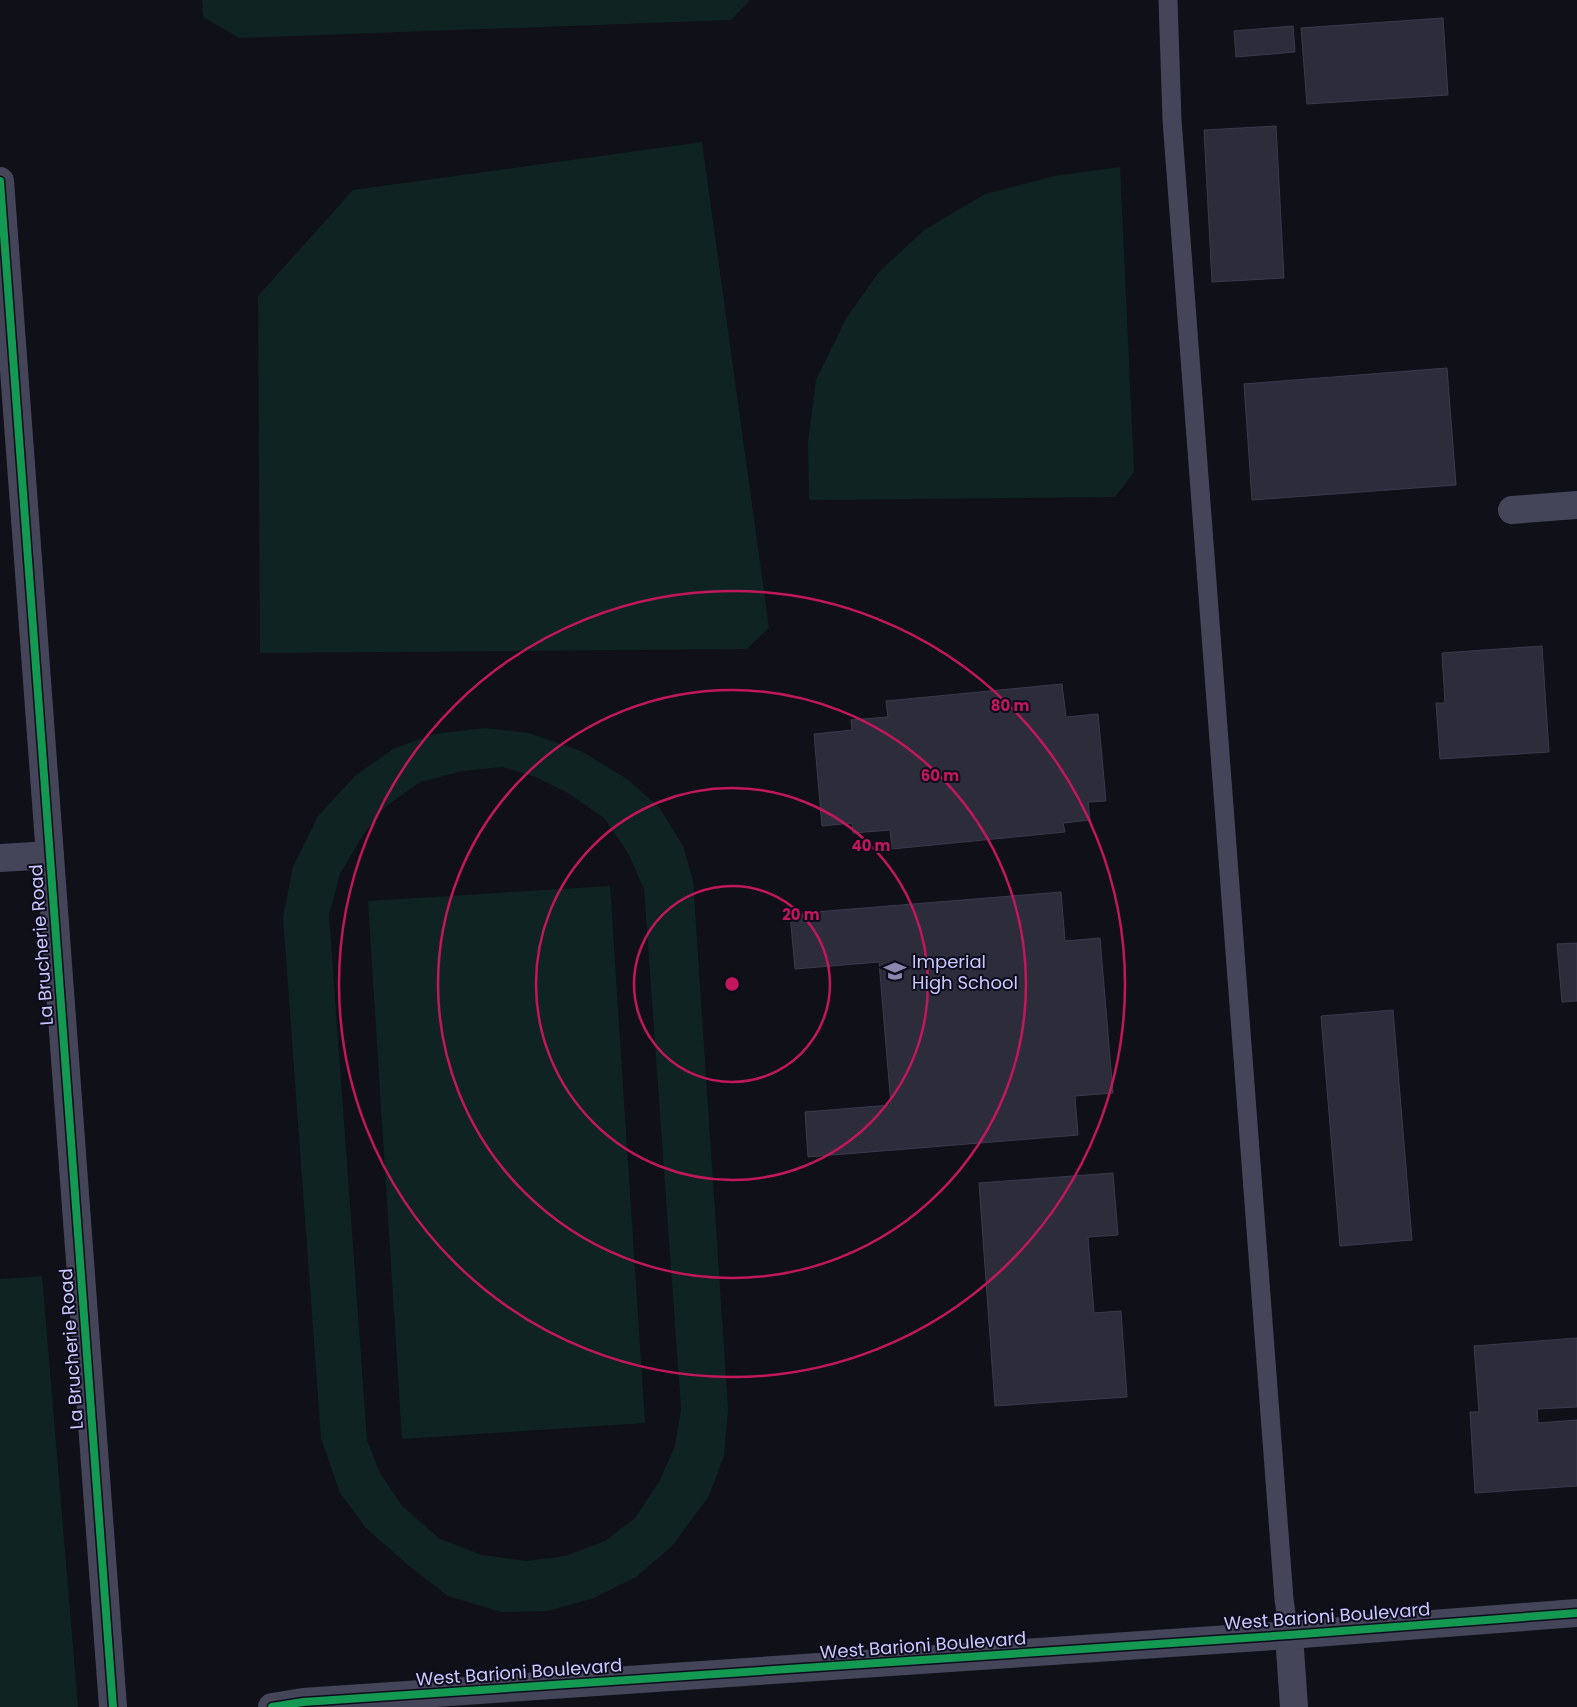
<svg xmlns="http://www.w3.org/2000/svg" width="1577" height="1707" viewBox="0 0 1577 1707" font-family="Poppins,sans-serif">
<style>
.green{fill:#0f2322;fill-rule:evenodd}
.building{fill:#2d2c3b;stroke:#3b3a4d}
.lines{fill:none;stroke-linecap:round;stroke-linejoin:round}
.service{stroke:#444559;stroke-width:19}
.minor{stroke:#444559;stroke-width:28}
.tertiary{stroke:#444559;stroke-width:28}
.cycleway-casing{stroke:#0d0c1c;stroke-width:11}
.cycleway{stroke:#139951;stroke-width:8}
.ring{fill:none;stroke:#c2185b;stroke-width:2.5}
.labels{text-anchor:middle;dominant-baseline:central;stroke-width:4;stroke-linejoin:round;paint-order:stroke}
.street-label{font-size:18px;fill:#cac8fe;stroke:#0d0c1c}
.poi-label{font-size:18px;fill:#cac8fe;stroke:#0d0c1c;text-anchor:start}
.centre{fill:#c2185b;stroke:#0d0c1c;stroke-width:2.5}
.ring-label{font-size:15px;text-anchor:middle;font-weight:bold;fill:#c2185b;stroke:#0d0c1c;stroke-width:4;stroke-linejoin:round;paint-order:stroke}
</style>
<rect width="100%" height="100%" fill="#101018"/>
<g class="green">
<path d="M 202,0 L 750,0 L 731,20 L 239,38 L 203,17 Z"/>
<path d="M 702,142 L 769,628 L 747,649 L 260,653 L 258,296 L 353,190 Z"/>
<path d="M 1120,167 L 1134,472 L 1115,497 L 809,500 L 808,442 L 816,380 L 847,317 L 879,272 L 924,230 L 985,194 L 1054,176 Z"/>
<path d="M 485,728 L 529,733 L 581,751 L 627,779 L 659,807 L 683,846 L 693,880 L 728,1409 L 724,1456 L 709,1496 L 672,1546 L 636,1577 L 591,1599 L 547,1611 L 501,1612 L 448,1596 L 408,1565 L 366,1528 L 340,1493 L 321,1438 L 283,917 L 293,867 L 318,816 L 355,776 L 393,749 L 434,734 ZM 502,767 L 533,776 L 568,793 L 604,818 L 628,853 L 644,889 L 681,1409 L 675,1446 L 660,1480 L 635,1518 L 605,1541 L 565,1556 L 526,1561 L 482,1555 L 440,1539 L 402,1506 L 380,1473 L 367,1440 L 329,915 L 340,874 L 363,835 L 385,807 L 420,782 L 463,771 Z"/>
<path d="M 610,886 L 645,1423 L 402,1439 L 368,901 Z"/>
<path d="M 42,1276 L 78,1707 L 0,1707 L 0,1279 Z"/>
</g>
<g class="building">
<path d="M 1443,18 L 1448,95 L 1307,104 L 1301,28 Z"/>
<path d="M 1293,26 L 1295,52 L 1236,57 L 1234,31 Z"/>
<path d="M 1276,126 L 1284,278 L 1212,282 L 1204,130 Z"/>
<path d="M 1447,368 L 1456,485 L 1252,500 L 1244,384 Z"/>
<path d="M 1542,646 L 1549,752 L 1440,759 L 1436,703 L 1445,703 L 1442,653 Z"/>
<path d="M 1062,684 L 1066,717 L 1098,714 L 1106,801 L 1088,802 L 1090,820 L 1063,823 L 1065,832 L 892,849 L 890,830 L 853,833 L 852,823 L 822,826 L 814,734 L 852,730 L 851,720 L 888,717 L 886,701 Z"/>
<path d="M 1061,892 L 1065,941 L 1100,938 L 1113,1093 L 1075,1096 L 1078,1135 L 808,1157 L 805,1112 L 891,1105 L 879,962 L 795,969 L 790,914 Z"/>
<path d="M 1577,943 L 1577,1001 L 1562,1002 L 1557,944 Z"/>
<path d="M 1393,1010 L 1412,1240 L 1340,1246 L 1321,1016 Z"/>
<path d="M 1113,1173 L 1118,1235 L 1088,1237 L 1094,1313 L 1121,1311 L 1127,1397 L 995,1406 L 979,1183 Z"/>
<path d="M 1577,1338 L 1577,1407 L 1537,1409 L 1538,1423 L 1577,1420 L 1577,1486 L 1475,1493 L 1470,1412 L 1479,1412 L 1474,1346 Z"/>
</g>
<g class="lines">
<path class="service" d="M 1168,0 L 1172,120 L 1284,1599 L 1289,1635"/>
<g class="minor">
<path d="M 0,181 L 113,1707"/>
<path d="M 1512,510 L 1577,505"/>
<path d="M 0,858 L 50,855"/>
<path d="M 1289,1635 L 1294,1707"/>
</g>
<path class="tertiary" d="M 272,1707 L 303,1702 L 1289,1635 L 1577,1613"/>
<g class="cycleway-casing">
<g id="cycleway">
<path d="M 0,181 L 113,1707"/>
<path d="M 272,1707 L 303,1702 L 1289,1635 L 1577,1613"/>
</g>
</g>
<use href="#cycleway" class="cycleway"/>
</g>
<g class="ring">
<circle cx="732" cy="984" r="98"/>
<circle cx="732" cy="984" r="196"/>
<circle cx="732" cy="984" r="294"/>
<circle cx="732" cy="984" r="393"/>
</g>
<defs>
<g id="school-bare" transform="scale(1.725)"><path d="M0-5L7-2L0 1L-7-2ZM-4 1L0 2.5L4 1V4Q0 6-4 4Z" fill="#8988ae" stroke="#0d0c1c" stroke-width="2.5" paint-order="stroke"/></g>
</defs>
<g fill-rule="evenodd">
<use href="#school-bare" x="895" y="971"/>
</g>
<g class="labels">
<g class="street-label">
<text transform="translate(41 945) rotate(-94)">La Brucherie Road</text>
<text transform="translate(71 1349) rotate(-94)">La Brucherie Road</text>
<text transform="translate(1327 1616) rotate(-4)">West Barioni Boulevard</text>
<text transform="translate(923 1645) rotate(-4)">West Barioni Boulevard</text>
<text transform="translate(519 1672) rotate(-4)">West Barioni Boulevard</text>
</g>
<g class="poi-label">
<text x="912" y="961">Imperial<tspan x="912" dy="21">High School</tspan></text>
</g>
</g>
<circle cx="732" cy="984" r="8" class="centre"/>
<g class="ring-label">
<text x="1010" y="711">80 m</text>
<text x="940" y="781">60 m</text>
<text x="871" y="851">40 m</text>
<text x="801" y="920">20 m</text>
</g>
</svg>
